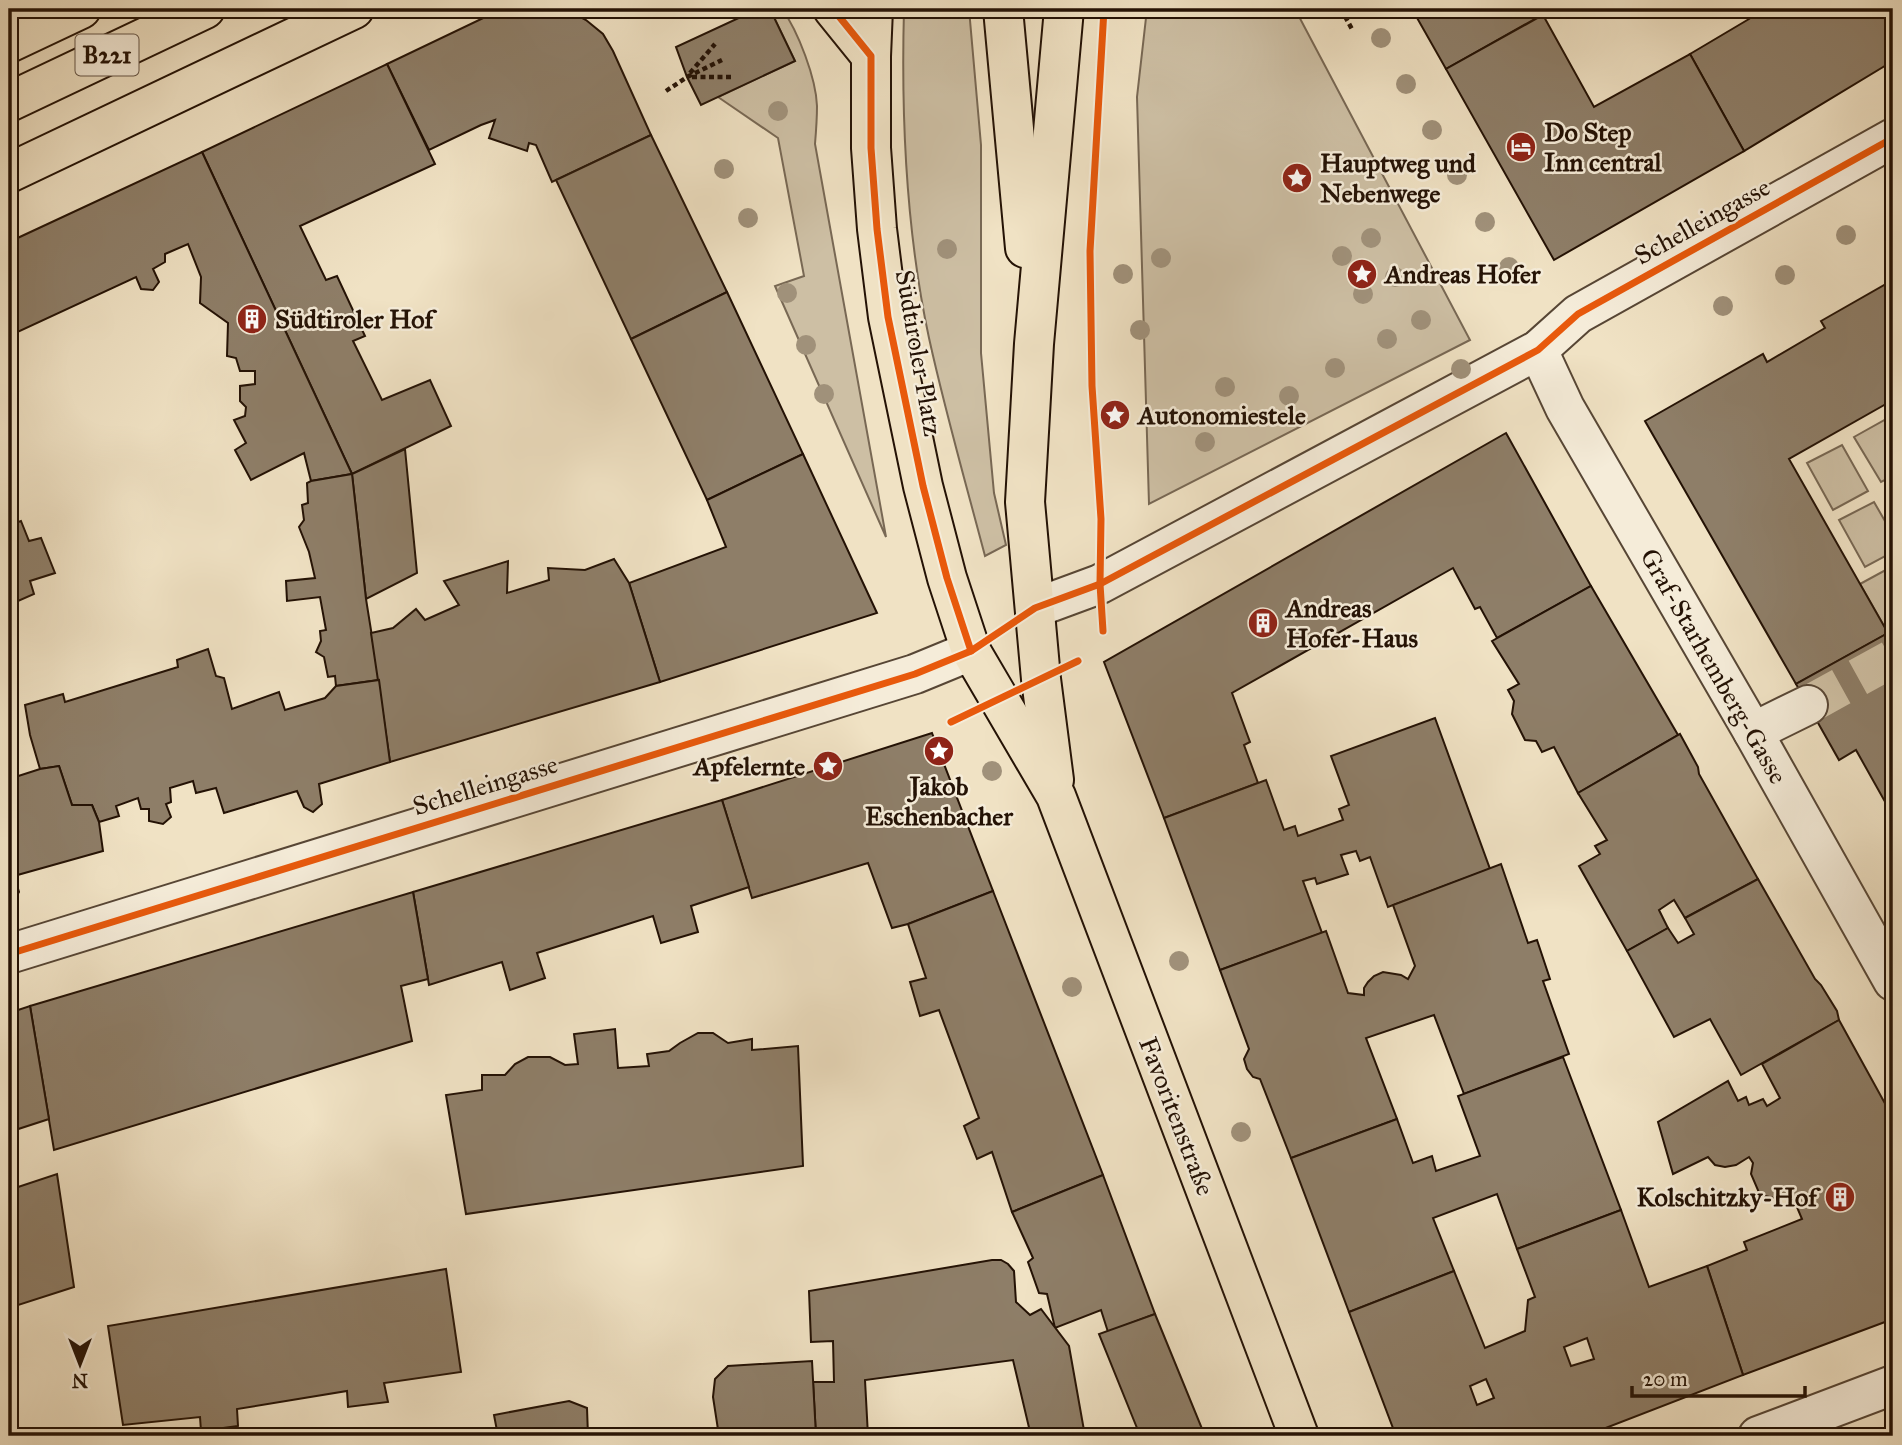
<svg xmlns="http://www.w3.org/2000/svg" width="1902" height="1445" viewBox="0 0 1902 1445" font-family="'IM FELL Great Primer',serif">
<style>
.green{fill:#cdbfa4;stroke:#786854;stroke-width:2}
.building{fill:#8e7e68;stroke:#241205;stroke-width:2;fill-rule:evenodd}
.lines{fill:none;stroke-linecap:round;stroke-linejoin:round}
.minor-tunnel{stroke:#d1c3a7;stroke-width:38;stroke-dasharray:38 19;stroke-linecap:butt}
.minor-casing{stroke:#574635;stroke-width:42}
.major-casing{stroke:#241205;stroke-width:42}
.path{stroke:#241205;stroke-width:4.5;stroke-dasharray:5 3.5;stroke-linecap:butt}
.minor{stroke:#f5ecd9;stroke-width:38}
.major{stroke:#f0e2c4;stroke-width:38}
.cycleway-casing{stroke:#f5ecd9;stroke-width:11}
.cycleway{stroke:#e8590c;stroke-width:7}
.tree{fill:#a0917a}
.labels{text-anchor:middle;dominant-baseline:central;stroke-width:5;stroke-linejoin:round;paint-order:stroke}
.shield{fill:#f5ecd9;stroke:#635345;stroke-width:2}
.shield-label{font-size:24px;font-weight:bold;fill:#241205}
.poi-label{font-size:26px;font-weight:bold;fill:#241205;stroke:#f5ecd9;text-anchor:start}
.street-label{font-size:26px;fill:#241205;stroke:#f5ecd9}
</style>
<rect width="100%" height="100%" fill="#f0e2c4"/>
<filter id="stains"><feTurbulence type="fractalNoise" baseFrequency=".00286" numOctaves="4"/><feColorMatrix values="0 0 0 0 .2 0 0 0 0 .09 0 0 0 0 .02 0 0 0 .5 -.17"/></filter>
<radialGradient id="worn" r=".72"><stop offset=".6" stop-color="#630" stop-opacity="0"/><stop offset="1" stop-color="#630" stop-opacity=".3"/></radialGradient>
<g class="green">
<path d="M 770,9 L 782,9 C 798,31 816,78 817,106 C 817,119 816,132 815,144 L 886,537 L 775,286 L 804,276 L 778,138 L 718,97 L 795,61 Z"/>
<path d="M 904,9 L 969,9 L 981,145 L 981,353 L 994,493 L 1006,545 L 985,556 C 966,484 945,411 929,338 C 906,231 901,118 904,9 Z"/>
<path d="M 1147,9 L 1295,9 L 1470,340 L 1149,504 L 1137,97 Z"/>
<path d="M 1890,417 L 1893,423 L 1893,476 L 1881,482 L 1854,437 Z"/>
<path d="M 1842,445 L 1868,491 L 1833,510 L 1807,463 Z"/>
<path d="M 1874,502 L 1893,535 L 1893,552 L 1865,567 L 1839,520 Z"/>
<path d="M 1893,566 L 1893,630 L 1888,633 L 1860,584 Z"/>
</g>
<g class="building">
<path d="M 502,9 L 566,9 L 586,20 L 603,34 L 613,51 L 651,135 L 552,182 L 536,145 L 529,143 L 527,151 L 489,138 L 495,120 L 481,125 L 429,150 L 387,64 Z"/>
<path d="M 758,9 L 770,9 L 795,61 L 701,105 L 687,77 L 676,47 Z"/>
<path d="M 1412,9 L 1548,9 L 1549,11 L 1446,69 Z"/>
<path d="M 1743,9 L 1815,9 L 1816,11 L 1820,9 L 1893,9 L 1893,61 L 1744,151 L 1690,54 L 1749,19 Z"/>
<path d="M 1543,15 L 1594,107 L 1690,54 L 1744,151 L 1554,260 L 1446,69 Z"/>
<path d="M 387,64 L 435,164 L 300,226 L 326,280 L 337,276 L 365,336 L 353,341 L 382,400 L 430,380 L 451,426 L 352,474 L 202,152 Z"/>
<path d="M 651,135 L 727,292 L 631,339 L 556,180 Z"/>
<path d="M 202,152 L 352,474 L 311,481 L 304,453 L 251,480 L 235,450 L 246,443 L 234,420 L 245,416 L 246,407 L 240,401 L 240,386 L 255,384 L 255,371 L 240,371 L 236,358 L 227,356 L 228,323 L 200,303 L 201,277 L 188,244 L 165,254 L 165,262 L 153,269 L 159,282 L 153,290 L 141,289 L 136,277 L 9,336 L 9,242 Z"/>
<path d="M 1893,280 L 1893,400 L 1789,459 L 1888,633 L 1796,684 L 1645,421 L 1763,354 L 1767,362 L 1825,328 L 1821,321 Z"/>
<path d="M 727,292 L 803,454 L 707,500 L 631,339 Z"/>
<path d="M 1506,433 L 1591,586 L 1497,638 L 1480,607 L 1475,609 L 1453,568 L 1232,693 L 1250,742 L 1244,745 L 1258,783 L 1164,818 L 1104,662 Z"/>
<path d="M 405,449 L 417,573 L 366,599 L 352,474 Z"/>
<path d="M 803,454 L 877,613 L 660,682 L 629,583 L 726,547 L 707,500 Z"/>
<path d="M 352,474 L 366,599 L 379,680 L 336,686 L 335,676 L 328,677 L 324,657 L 316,652 L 321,641 L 320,631 L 326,630 L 320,597 L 287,601 L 286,581 L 315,578 L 309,552 L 299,527 L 304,520 L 302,505 L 308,503 L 307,483 L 311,481 Z"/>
<path d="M 21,521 L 29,541 L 41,538 L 55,573 L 30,581 L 34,594 L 9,605 L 9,525 Z"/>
<path d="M 614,559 L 629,583 L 660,682 L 390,762 L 371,633 L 393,628 L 416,609 L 425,620 L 459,605 L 444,581 L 508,561 L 507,593 L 549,580 L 548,568 L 585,570 Z"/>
<path d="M 1591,586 L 1678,735 L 1578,793 L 1554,747 L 1542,752 L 1536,741 L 1525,740 L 1512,714 L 1514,701 L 1508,690 L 1519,684 L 1492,641 Z"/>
<path d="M 1888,633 L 1893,642 L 1893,816 L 1856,750 L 1839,760 L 1796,684 Z"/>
<path d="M 208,649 L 216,676 L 224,678 L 232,709 L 279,692 L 285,710 L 325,698 L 336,686 L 379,680 L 390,762 L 319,784 L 322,804 L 313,812 L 304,807 L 297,791 L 224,813 L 216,788 L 196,793 L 193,781 L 170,788 L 171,802 L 166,804 L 171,817 L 163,824 L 149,821 L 149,809 L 141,809 L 138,798 L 116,806 L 119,816 L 99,822 L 92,805 L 72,805 L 59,766 L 40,769 L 30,735 L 25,705 L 63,694 L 65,702 L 178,667 L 177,660 Z"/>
<path d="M 1435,718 L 1490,869 L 1388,907 L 1370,857 L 1360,861 L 1356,851 L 1341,855 L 1348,874 L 1317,884 L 1315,878 L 1303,881 L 1322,933 L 1220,970 L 1164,818 L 1266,780 L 1284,830 L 1295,826 L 1298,836 L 1343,820 L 1339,809 L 1349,805 L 1331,756 Z"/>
<path d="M 932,733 L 993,891 L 908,924 L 892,928 L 868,863 L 752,898 L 722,800 Z"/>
<path d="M 1680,734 L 1698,767 L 1699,774 L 1758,879 L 1685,918 L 1674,900 L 1659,910 L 1668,928 L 1627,951 L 1579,866 L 1600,854 L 1595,846 L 1607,840 L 1578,793 Z"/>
<path d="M 59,766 L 72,805 L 92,805 L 99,822 L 103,851 L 14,876 L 19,892 L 12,904 L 9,903 L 9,779 L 40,769 Z"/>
<path d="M 722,800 L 749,887 L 691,906 L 698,932 L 661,943 L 653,916 L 537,953 L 545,978 L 510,990 L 502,962 L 429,985 L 413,892 Z"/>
<path d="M 1501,864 L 1528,943 L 1537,940 L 1550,979 L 1543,981 L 1569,1054 L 1464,1094 L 1434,1015 L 1366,1038 L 1397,1119 L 1291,1158 L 1260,1079 L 1253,1077 L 1247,1069 L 1244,1059 L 1249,1049 L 1220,970 L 1326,931 L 1348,993 L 1364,995 L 1364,988 L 1368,982 L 1374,976 L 1383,972 L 1401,975 L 1408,979 L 1415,966 L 1393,905 Z"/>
<path d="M 1758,879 L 1815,979 L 1821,985 L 1837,1011 L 1839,1020 L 1741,1075 L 1710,1019 L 1674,1037 L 1627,951 L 1668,928 L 1678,943 L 1694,934 L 1685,918 Z"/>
<path d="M 993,891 L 1103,1175 L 1012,1212 L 992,1152 L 977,1159 L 964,1126 L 979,1118 L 939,1010 L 920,1016 L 910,982 L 926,978 L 908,924 Z"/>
<path d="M 413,892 L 428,979 L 401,986 L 412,1041 L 54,1150 L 30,1006 Z"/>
<path d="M 30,1006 L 49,1119 L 9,1132 L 9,1013 Z"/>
<path d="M 1839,1020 L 1893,1118 L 1893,1319 L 1743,1375 L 1707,1266 L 1747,1250 L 1744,1242 L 1802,1219 L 1794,1200 L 1787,1201 L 1787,1194 L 1779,1199 L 1760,1195 L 1751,1174 L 1753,1163 L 1749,1157 L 1736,1165 L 1725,1167 L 1715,1165 L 1708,1157 L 1673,1174 L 1658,1122 L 1728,1081 L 1738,1101 L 1746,1097 L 1749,1105 L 1763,1099 L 1767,1106 L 1780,1098 L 1762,1064 Z"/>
<path d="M 615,1029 L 618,1068 L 649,1066 L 647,1054 L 669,1051 L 680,1043 L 698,1033 L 713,1033 L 728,1043 L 752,1039 L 752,1050 L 798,1046 L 803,1166 L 466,1214 L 446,1095 L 482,1090 L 482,1075 L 505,1075 L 515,1064 L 528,1057 L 550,1057 L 565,1065 L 578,1064 L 574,1034 Z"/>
<path d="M 1563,1057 L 1621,1210 L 1517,1249 L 1497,1194 L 1433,1218 L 1454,1271 L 1349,1312 L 1291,1158 L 1397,1119 L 1413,1163 L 1432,1156 L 1436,1171 L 1480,1156 L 1458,1096 Z"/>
<path d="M 57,1174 L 74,1287 L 9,1308 L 9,1190 Z"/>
<path d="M 1103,1175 L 1155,1314 L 1108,1332 L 1101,1310 L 1055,1328 L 1047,1294 L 1039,1293 L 1028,1262 L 1033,1258 L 1012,1212 Z"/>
<path d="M 1621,1210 L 1649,1287 L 1707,1266 L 1743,1375 L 1585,1436 L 1396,1436 L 1349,1312 L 1454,1271 L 1485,1348 L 1525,1331 L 1528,1300 L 1535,1297 L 1517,1249 ZM 1587,1338 L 1594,1359 L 1571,1366 L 1564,1347 ZM 1486,1379 L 1494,1398 L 1477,1405 L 1470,1386 Z"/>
<path d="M 992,1260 L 1001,1260 L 1008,1264 L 1014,1271 L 1016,1302 L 1030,1315 L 1041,1309 L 1069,1346 L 1085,1436 L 1031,1436 L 1013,1360 L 865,1380 L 868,1436 L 816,1436 L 813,1382 L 834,1382 L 833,1341 L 811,1342 L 809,1291 Z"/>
<path d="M 446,1269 L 461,1372 L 384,1383 L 388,1402 L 348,1407 L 347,1391 L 237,1409 L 238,1426 L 201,1431 L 200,1417 L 123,1425 L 108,1326 Z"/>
<path d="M 1155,1314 L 1205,1436 L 1126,1436 L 1139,1433 L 1099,1334 Z"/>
<path d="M 812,1361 L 816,1436 L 719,1436 L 713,1397 L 715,1379 L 728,1366 Z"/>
<path d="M 569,1401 L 587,1408 L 588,1436 L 498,1436 L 494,1415 Z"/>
</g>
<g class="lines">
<path class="minor-tunnel" d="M 1808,705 L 1893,658"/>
<g class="minor-casing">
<g id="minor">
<path d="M 1538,350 L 1565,408 L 1753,732 L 1893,981"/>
<path d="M 1035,608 L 1100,584 L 1538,350 L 1578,314 L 1893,138"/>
<path d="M 1753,732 L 1808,705"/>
<path d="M 9,954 L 915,674 L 971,651"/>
<path d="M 1758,1436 L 1893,1385"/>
</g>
</g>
<g class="major-casing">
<g id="major">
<path d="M 833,9 L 871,56"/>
<path d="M 873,9 L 871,56 L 871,148 L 877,229 L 888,317 L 923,486 L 947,578 L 971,651 L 1056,796 L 1299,1436"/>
<path d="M 1003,9 L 1025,248"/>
<path d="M 9,43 L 81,9"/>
<path d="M 9,102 L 205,9"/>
<path d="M 9,173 L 354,9"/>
<path d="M 1054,780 L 1041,679 L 1025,502 L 1034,344 L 1064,9"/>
</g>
</g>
<g class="path">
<path d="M 1341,9 L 1353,31"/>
<path d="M 690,73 L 715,44"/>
<path d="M 692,77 L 731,77"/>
<path d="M 666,91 L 687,77 L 722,60"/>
</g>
<use href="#minor" class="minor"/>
<use href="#major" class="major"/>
<g class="cycleway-casing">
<g id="cycleway">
<path d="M 833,9 L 871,56 L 871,148 L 877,229 L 888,317 L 923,486 L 947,578 L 971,651"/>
<path d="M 1103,631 L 1100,584 L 1101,519 L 1092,386 L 1090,251 L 1104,9"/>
<path d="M 951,722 L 1078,661"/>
<path d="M 9,954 L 915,674 L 971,651 L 1035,608 L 1100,584 L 1538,350 L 1578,314 L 1893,138"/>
</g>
</g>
<use href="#cycleway" class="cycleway"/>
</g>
<g class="tree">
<circle cx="1381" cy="38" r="10"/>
<circle cx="1406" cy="84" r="10"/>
<circle cx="778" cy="111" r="10"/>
<circle cx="1432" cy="130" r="10"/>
<circle cx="724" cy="169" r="10"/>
<circle cx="1457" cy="175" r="10"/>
<circle cx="748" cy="218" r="10"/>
<circle cx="1485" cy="222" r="10"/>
<circle cx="1846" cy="235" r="10"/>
<circle cx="1371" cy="238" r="10"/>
<circle cx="947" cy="249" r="10"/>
<circle cx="1342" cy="256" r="10"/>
<circle cx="1161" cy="258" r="10"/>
<circle cx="1509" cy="267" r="10"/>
<circle cx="1123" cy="274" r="10"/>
<circle cx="1785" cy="275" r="10"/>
<circle cx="1395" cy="277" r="10"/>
<circle cx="787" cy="293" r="10"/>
<circle cx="1363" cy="294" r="10"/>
<circle cx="1723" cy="306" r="10"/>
<circle cx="1421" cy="320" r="10"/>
<circle cx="1140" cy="330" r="10"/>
<circle cx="1387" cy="339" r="10"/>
<circle cx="806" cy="345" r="10"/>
<circle cx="1335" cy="368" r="10"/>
<circle cx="1461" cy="369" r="10"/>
<circle cx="1225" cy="387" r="10"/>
<circle cx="824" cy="394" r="10"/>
<circle cx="1289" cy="396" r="10"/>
<circle cx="1205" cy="442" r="10"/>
<circle cx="992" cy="771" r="10"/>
<circle cx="1179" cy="961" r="10"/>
<circle cx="1072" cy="987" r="10"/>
<circle cx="1241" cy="1132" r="10"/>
</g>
<defs>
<g id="hotel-disc" transform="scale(1.575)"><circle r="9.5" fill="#8f2418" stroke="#f5ecd9"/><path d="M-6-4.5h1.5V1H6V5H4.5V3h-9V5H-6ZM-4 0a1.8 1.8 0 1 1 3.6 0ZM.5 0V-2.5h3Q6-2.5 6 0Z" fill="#fff"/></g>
<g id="sight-disc" transform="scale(1.575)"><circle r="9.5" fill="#8f2418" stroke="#f5ecd9"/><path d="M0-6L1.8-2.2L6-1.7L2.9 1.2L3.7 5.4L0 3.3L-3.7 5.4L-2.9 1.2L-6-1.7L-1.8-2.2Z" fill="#fff"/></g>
<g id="building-disc" transform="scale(1.575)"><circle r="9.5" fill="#8f2418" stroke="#f5ecd9"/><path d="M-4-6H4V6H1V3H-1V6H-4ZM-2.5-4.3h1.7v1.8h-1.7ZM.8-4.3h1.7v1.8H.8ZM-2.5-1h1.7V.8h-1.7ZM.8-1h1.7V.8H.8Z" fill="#fff"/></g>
</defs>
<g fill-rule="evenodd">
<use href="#hotel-disc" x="1521" y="147"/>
<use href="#sight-disc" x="1297" y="178"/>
<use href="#sight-disc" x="1362" y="274"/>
<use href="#building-disc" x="252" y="319"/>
<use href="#sight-disc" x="1115" y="415"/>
<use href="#building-disc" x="1263" y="623"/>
<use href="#sight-disc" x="939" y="751"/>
<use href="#sight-disc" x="828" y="766"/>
<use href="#building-disc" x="1840" y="1197"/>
</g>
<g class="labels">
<rect class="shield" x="75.5" y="34.5" width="63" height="41" rx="5"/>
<g class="shield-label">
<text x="107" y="55">B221</text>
</g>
<g class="poi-label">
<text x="1544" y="132">Do Step<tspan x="1544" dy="30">Inn central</tspan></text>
<text x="1320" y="163">Hauptweg und<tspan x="1320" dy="30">Nebenwege</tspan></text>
<text x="1385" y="274">Andreas Hofer</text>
<text x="275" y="319">Südtiroler Hof</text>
<text x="1138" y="415">Autonomiestele</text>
<text x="1286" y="608">Andreas<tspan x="1286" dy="30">Hofer-Haus</tspan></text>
<text x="805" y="766" text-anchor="end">Apfelernte</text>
<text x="939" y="786" text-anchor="middle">Jakob<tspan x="939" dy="30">Eschenbacher</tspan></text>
<text x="1817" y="1197" text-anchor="end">Kolschitzky-Hof</text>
</g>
<g class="street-label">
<text transform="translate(1702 221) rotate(-29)">Schelleingasse</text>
<text transform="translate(919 353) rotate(80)">Südtiroler Platz</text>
<text transform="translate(1714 666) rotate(60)">Graf-Starhemberg-Gasse</text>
<text transform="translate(485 785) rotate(-17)">Schelleingasse</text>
<text transform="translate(1177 1116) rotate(69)">Favoritenstraße</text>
</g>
</g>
<rect width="1902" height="1445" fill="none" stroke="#f0e2c4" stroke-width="35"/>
<rect x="10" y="10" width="1881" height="1424" fill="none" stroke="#241205" stroke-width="3.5"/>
<rect x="18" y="18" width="1867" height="1410" fill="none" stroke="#241205" stroke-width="2"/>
<g transform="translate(80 1364) rotate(180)" stroke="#f5ecd9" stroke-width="5" paint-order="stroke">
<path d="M0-5L12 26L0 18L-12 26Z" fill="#241205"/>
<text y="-10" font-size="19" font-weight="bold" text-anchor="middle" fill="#241205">N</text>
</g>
<path d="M1632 1386v10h173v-10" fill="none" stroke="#241205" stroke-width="3.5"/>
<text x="1643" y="1386" font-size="21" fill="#241205" stroke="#f5ecd9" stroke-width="5" paint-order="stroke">20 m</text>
<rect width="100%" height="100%" filter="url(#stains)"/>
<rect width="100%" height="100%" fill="url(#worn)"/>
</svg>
